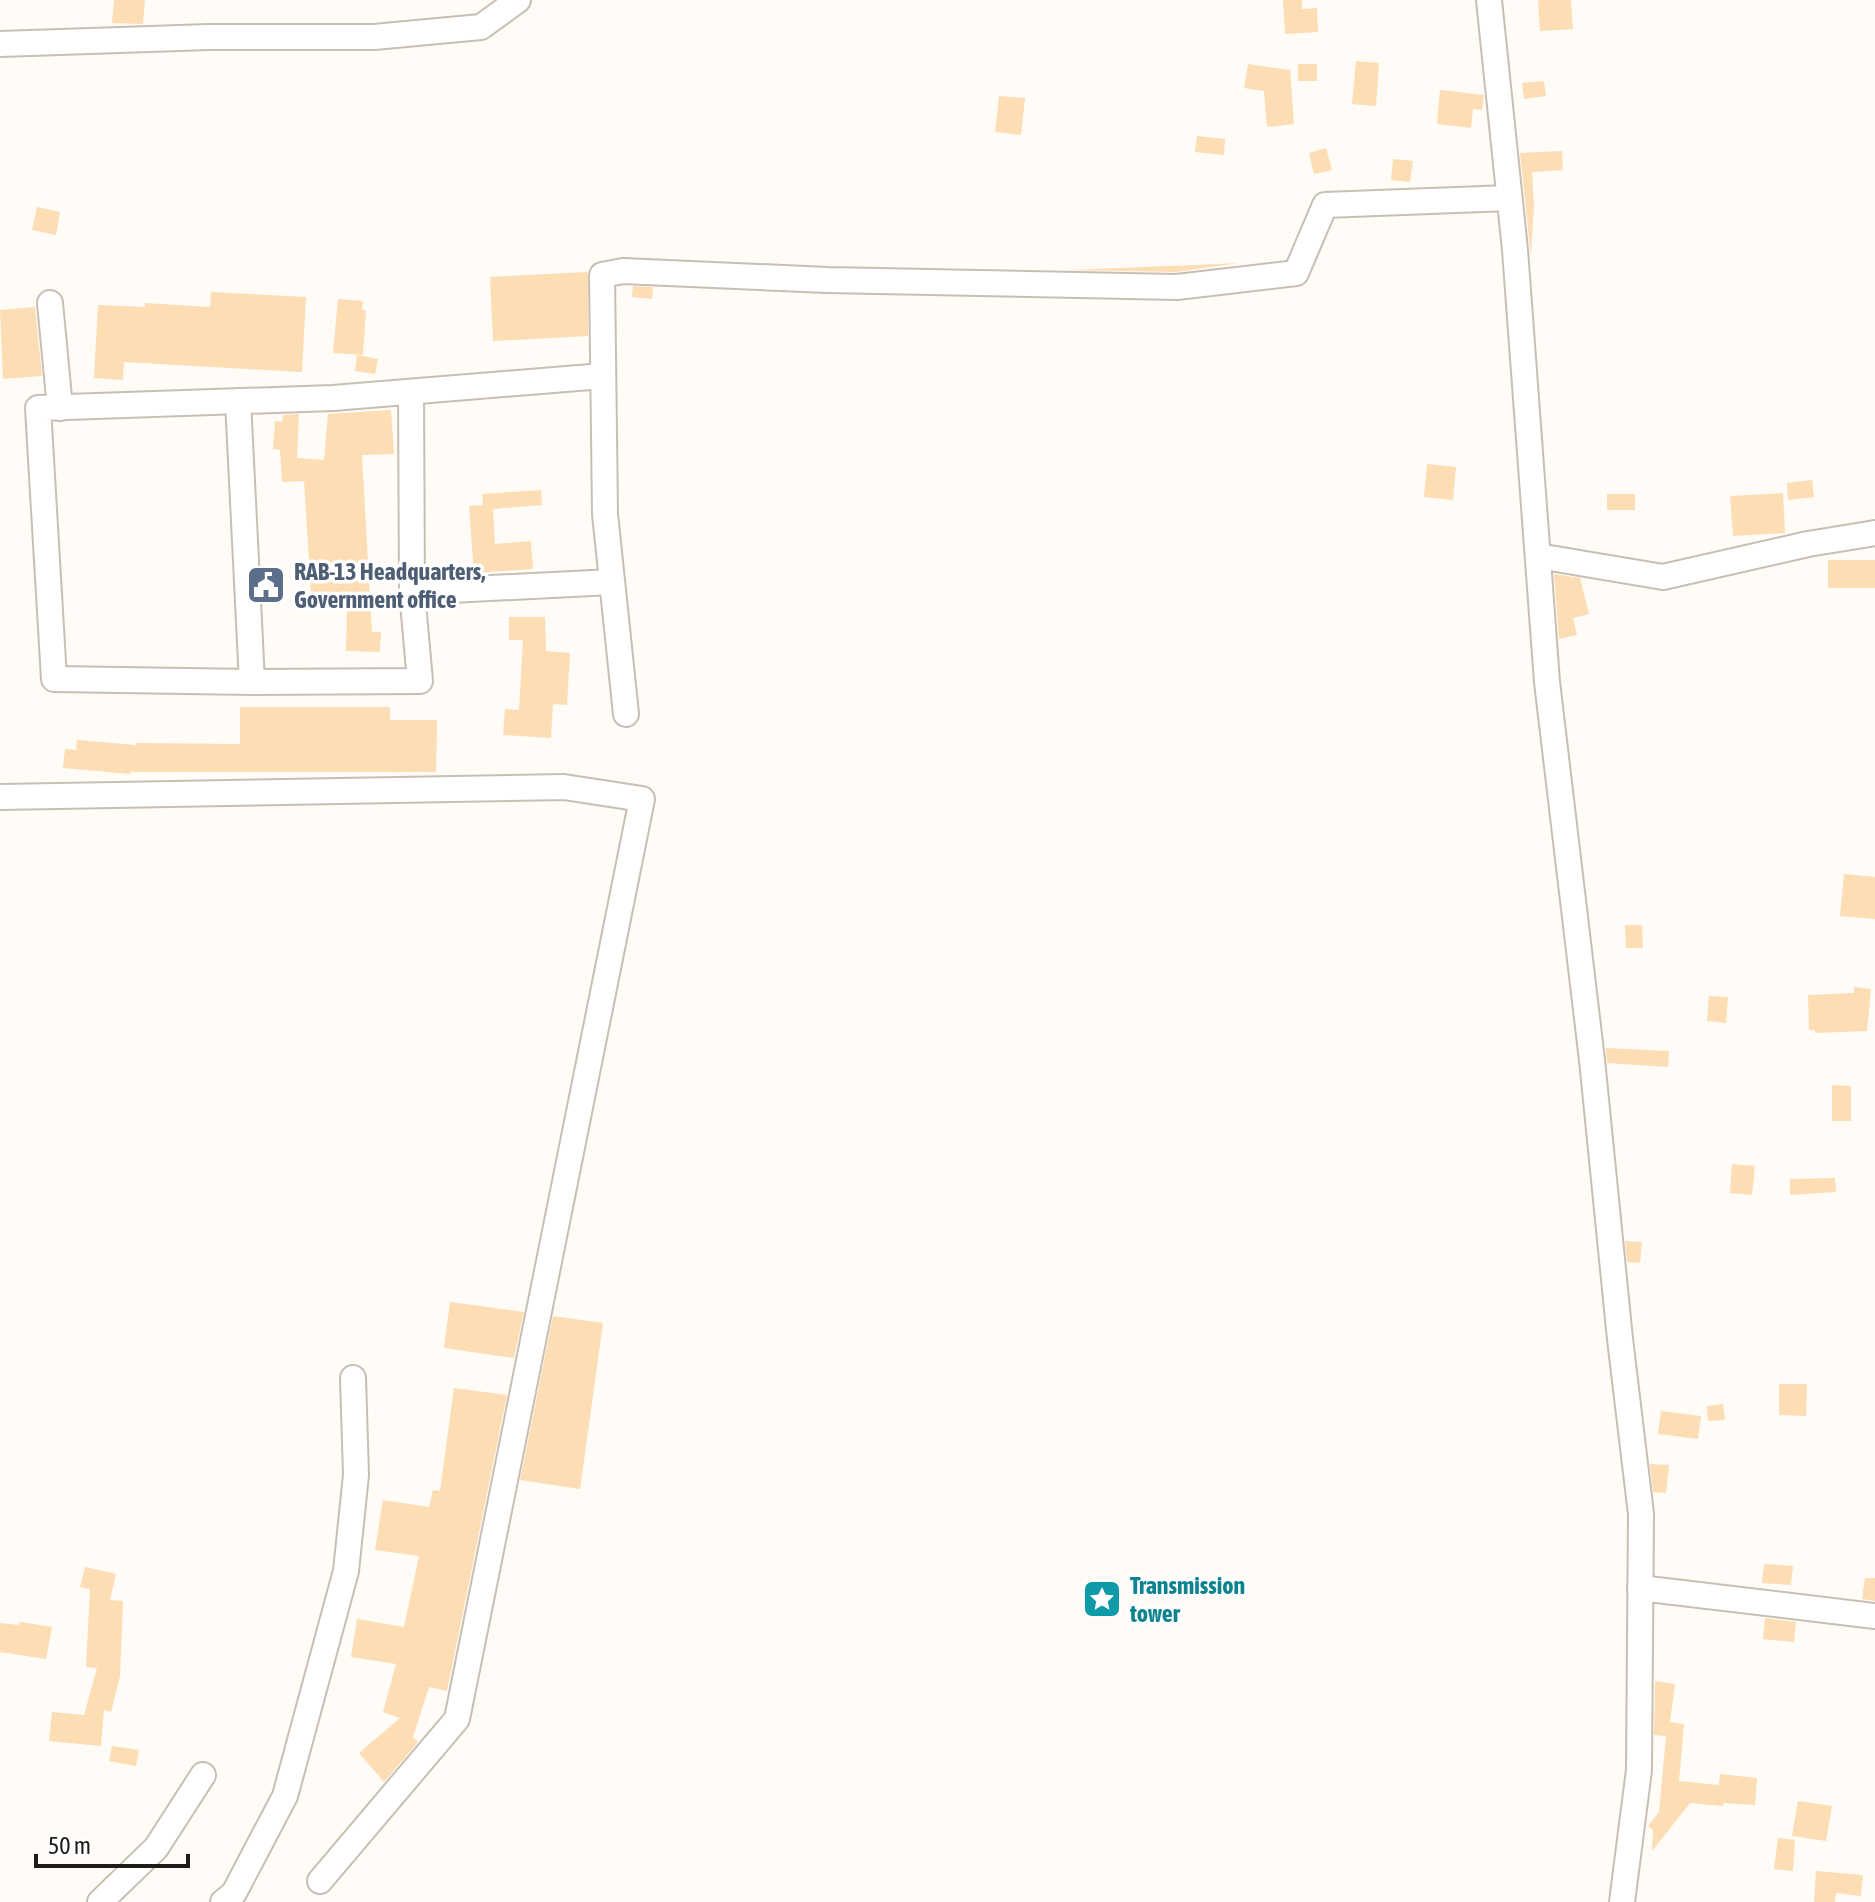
<svg xmlns="http://www.w3.org/2000/svg" width="1875" height="1902" viewBox="0 0 1875 1902" font-family="'Asap Condensed',sans-serif">
<style>
.building{fill:#fdddb3}
.lines{fill:none;stroke-linecap:round;stroke-linejoin:round}
.minor-casing{stroke:#c8bfb4;stroke-width:28}
.minor{stroke:#fff;stroke-width:24}
.labels{text-anchor:middle;dominant-baseline:central;stroke-width:7;stroke-linejoin:round;paint-order:stroke}
.service-label{font-size:24px;font-weight:bold;fill:#4e5e75;stroke:#fff;text-anchor:start}
.culture-label{font-size:24px;font-weight:bold;fill:#0d838f;stroke:#fff;text-anchor:start}
</style>
<rect width="100%" height="100%" fill="#fffbf6"/>
<g class="building">
<path d="M 114,0 L 145,0 L 143,24 L 112,23 Z"/>
<path d="M 1283,0 L 1302,0 L 1302,9 L 1317,8 L 1318,32 L 1285,34 Z"/>
<path d="M 1538,0 L 1571,0 L 1573,29 L 1540,31 Z"/>
<path d="M 1356,61 L 1379,63 L 1376,106 L 1352,104 Z"/>
<path d="M 1248,64 L 1290,70 L 1294,124 L 1267,127 L 1264,91 L 1244,88 Z"/>
<rect x="1298" y="64" width="19" height="17"/>
<path d="M 1544,81 L 1546,96 L 1524,99 L 1522,83 Z"/>
<path d="M 1440,90 L 1484,95 L 1482,110 L 1473,109 L 1471,128 L 1437,124 Z"/>
<path d="M 999,96 L 1025,98 L 1021,135 L 995,132 Z"/>
<path d="M 1197,136 L 1225,139 L 1224,155 L 1195,152 Z"/>
<path d="M 1326,148 L 1332,170 L 1314,174 L 1309,153 Z"/>
<path d="M 1562,151 L 1563,170 L 1532,172 L 1534,204 L 1531,257 L 1520,153 Z"/>
<path d="M 1393,159 L 1413,161 L 1410,182 L 1391,180 Z"/>
<path d="M 37,207 L 60,212 L 56,235 L 32,230 Z"/>
<path d="M 1239,263 L 1176,272 L 1067,270 L 1196,265 Z"/>
<path d="M 588,272 L 588,336 L 493,341 L 490,277 Z"/>
<path d="M 633,286 L 653,287 L 652,299 L 632,297 Z"/>
<path d="M 211,292 L 306,297 L 302,372 L 124,362 L 123,380 L 94,378 L 98,305 L 145,307 L 145,303 L 210,307 Z"/>
<path d="M 338,299 L 363,301 L 362,310 L 366,310 L 363,355 L 333,353 Z"/>
<path d="M 35,307 L 42,376 L 3,379 L 0,310 Z"/>
<path d="M 357,355 L 378,359 L 375,374 L 355,371 Z"/>
<path d="M 391,410 L 394,454 L 362,455 L 372,632 L 381,632 L 380,652 L 346,651 L 347,606 L 312,608 L 304,481 L 282,482 L 280,450 L 273,449 L 275,421 L 282,422 L 283,415 L 299,414 L 297,458 L 324,460 L 328,414 Z"/>
<path d="M 1427,464 L 1456,467 L 1453,500 L 1424,497 Z"/>
<path d="M 1812,480 L 1814,497 L 1788,500 L 1787,483 Z"/>
<path d="M 541,490 L 542,505 L 493,509 L 495,544 L 531,541 L 533,569 L 474,573 L 469,506 L 483,505 L 482,494 Z"/>
<path d="M 1783,493 L 1785,533 L 1733,536 L 1730,496 Z"/>
<rect x="1607" y="494" width="28" height="16"/>
<rect x="1828" y="560" width="47" height="28"/>
<path d="M 1554,574 L 1580,578 L 1589,614 L 1573,618 L 1577,635 L 1559,639 Z"/>
<path d="M 509,617 L 545,617 L 546,651 L 570,653 L 567,705 L 553,704 L 551,738 L 503,735 L 505,709 L 519,710 L 523,640 L 509,640 Z"/>
<path d="M 240,707 L 390,707 L 390,720 L 437,720 L 436,772 L 131,772 L 130,774 L 63,768 L 65,749 L 76,750 L 77,740 L 136,745 L 136,743 L 240,744 Z"/>
<path d="M 1844,874 L 1875,877 L 1875,919 L 1840,916 Z"/>
<path d="M 1625,925 L 1642,925 L 1643,948 L 1626,948 Z"/>
<path d="M 1854,987 L 1871,989 L 1867,1031 L 1815,1033 L 1815,1030 L 1809,1030 L 1808,995 L 1854,993 Z"/>
<path d="M 1709,996 L 1728,997 L 1726,1023 L 1707,1021 Z"/>
<path d="M 1606,1048 L 1669,1051 L 1668,1067 L 1607,1063 Z"/>
<path d="M 1832,1085 L 1851,1086 L 1851,1121 L 1832,1121 Z"/>
<path d="M 1732,1164 L 1755,1166 L 1752,1195 L 1730,1193 Z"/>
<path d="M 1835,1178 L 1836,1192 L 1790,1195 L 1790,1179 Z"/>
<path d="M 1625,1241 L 1642,1242 L 1640,1263 L 1627,1262 Z"/>
<path d="M 450,1302 L 524,1312 L 514,1358 L 444,1348 Z"/>
<path d="M 553,1316 L 603,1323 L 580,1489 L 520,1480 Z"/>
<path d="M 1779,1384 L 1807,1384 L 1806,1416 L 1779,1415 Z"/>
<path d="M 454,1388 L 507,1395 L 447,1691 L 429,1687 L 413,1737 L 418,1742 L 384,1782 L 359,1753 L 400,1718 L 383,1712 L 396,1664 L 351,1657 L 357,1619 L 404,1627 L 419,1556 L 375,1550 L 383,1500 L 429,1507 L 433,1490 L 440,1491 Z"/>
<path d="M 1723,1404 L 1725,1420 L 1708,1421 L 1707,1406 Z"/>
<path d="M 1661,1411 L 1701,1416 L 1698,1439 L 1658,1434 Z"/>
<path d="M 1650,1464 L 1669,1465 L 1666,1493 L 1653,1492 Z"/>
<path d="M 1764,1564 L 1793,1566 L 1791,1585 L 1762,1583 Z"/>
<path d="M 85,1567 L 116,1574 L 110,1600 L 123,1601 L 120,1676 L 111,1712 L 104,1710 L 101,1746 L 49,1741 L 52,1712 L 84,1715 L 97,1668 L 86,1667 L 90,1589 L 80,1587 Z"/>
<path d="M 1865,1578 L 1875,1578 L 1875,1601 L 1862,1599 Z"/>
<path d="M 1765,1618 L 1796,1622 L 1794,1642 L 1763,1639 Z"/>
<path d="M 20,1622 L 52,1627 L 46,1659 L 0,1652 L 0,1623 L 19,1625 Z"/>
<path d="M 1655,1681 L 1675,1684 L 1670,1722 L 1684,1724 L 1679,1781 L 1719,1785 L 1720,1774 L 1757,1778 L 1755,1805 L 1724,1803 L 1723,1806 L 1690,1803 L 1652,1851 L 1653,1830 L 1648,1826 L 1659,1812 L 1666,1736 L 1654,1735 Z"/>
<path d="M 112,1746 L 139,1750 L 136,1766 L 109,1761 Z"/>
<path d="M 1798,1801 L 1832,1806 L 1826,1841 L 1792,1836 Z"/>
<path d="M 1778,1838 L 1795,1840 L 1793,1871 L 1774,1869 Z"/>
<path d="M 1816,1871 L 1863,1875 L 1861,1896 L 1836,1893 L 1835,1902 L 1814,1902 Z"/>
</g>
<g class="lines">
<g class="minor-casing">
<g id="minor">
<path d="M 1489,0 L 1515,250 L 1547,682 L 1592,1060 L 1620,1339 L 1641,1514 L 1639,1770 L 1622,1902"/>
<path d="M 0,44 L 209,37 L 374,37 L 481,27 L 518,0"/>
<path d="M 50,303 L 60,408"/>
<path d="M 603,376 L 333,398 L 38,408 L 54,679 L 252,682 L 420,681 L 412,592 L 612,582"/>
<path d="M 411,392 L 412,592"/>
<path d="M 238,401 L 252,682"/>
<path d="M 1538,556 L 1663,577 L 1808,544 L 1875,533"/>
<path d="M 626,714 L 605,514 L 602,275 L 623,271 L 827,280 L 1177,287 L 1296,273 L 1325,205 L 1509,198"/>
<path d="M 0,797 L 564,787 L 642,799 L 457,1719 L 320,1881"/>
<path d="M 1640,1588 L 1875,1616"/>
<path d="M 100,1902 L 156,1848 L 203,1775"/>
<path d="M 223,1902 L 234,1893 L 285,1796 L 346,1571 L 356,1475 L 353,1378"/>
</g>
</g>
<use href="#minor" class="minor"/>
</g>
<defs>
<g id="civic-square" transform="scale(2)"><rect x="-9" y="-9" width="18" height="18" rx="4" fill="#5c6f8a" stroke="#fff"/><path d="M-.6-6.5H3V-4.5H.6V-3L4-1V1h2V6H-6V1h2V-1L-.6-3ZM-1.2 2.5V6h2.4V2.5Z" fill="#fff"/></g>
<g id="sight-square" transform="scale(2)"><rect x="-9" y="-9" width="18" height="18" rx="4" fill="#0f9aa8" stroke="#fff"/><path d="M0-6L1.8-2.2L6-1.7L2.9 1.2L3.7 5.4L0 3.3L-3.7 5.4L-2.9 1.2L-6-1.7L-1.8-2.2Z" fill="#fff"/></g>
</defs>
<g fill-rule="evenodd">
<use href="#civic-square" x="266" y="585"/>
<use href="#sight-square" x="1102" y="1599"/>
</g>
<g class="labels">
<g class="service-label">
<text x="294" y="571">RAB-13 Headquarters,<tspan x="294" dy="28">Government office</tspan></text>
</g>
<g class="culture-label">
<text x="1130" y="1585">Transmission<tspan x="1130" dy="28">tower</tspan></text>
</g>
</g>
<path d="M36 1854v12h152v-12" fill="none" stroke="#1f1c18" stroke-width="4"/>
<text x="48" y="1854" font-size="24" fill="#1f1c18" stroke="#ffffff" stroke-width="6" paint-order="stroke">50 m</text>
</svg>
